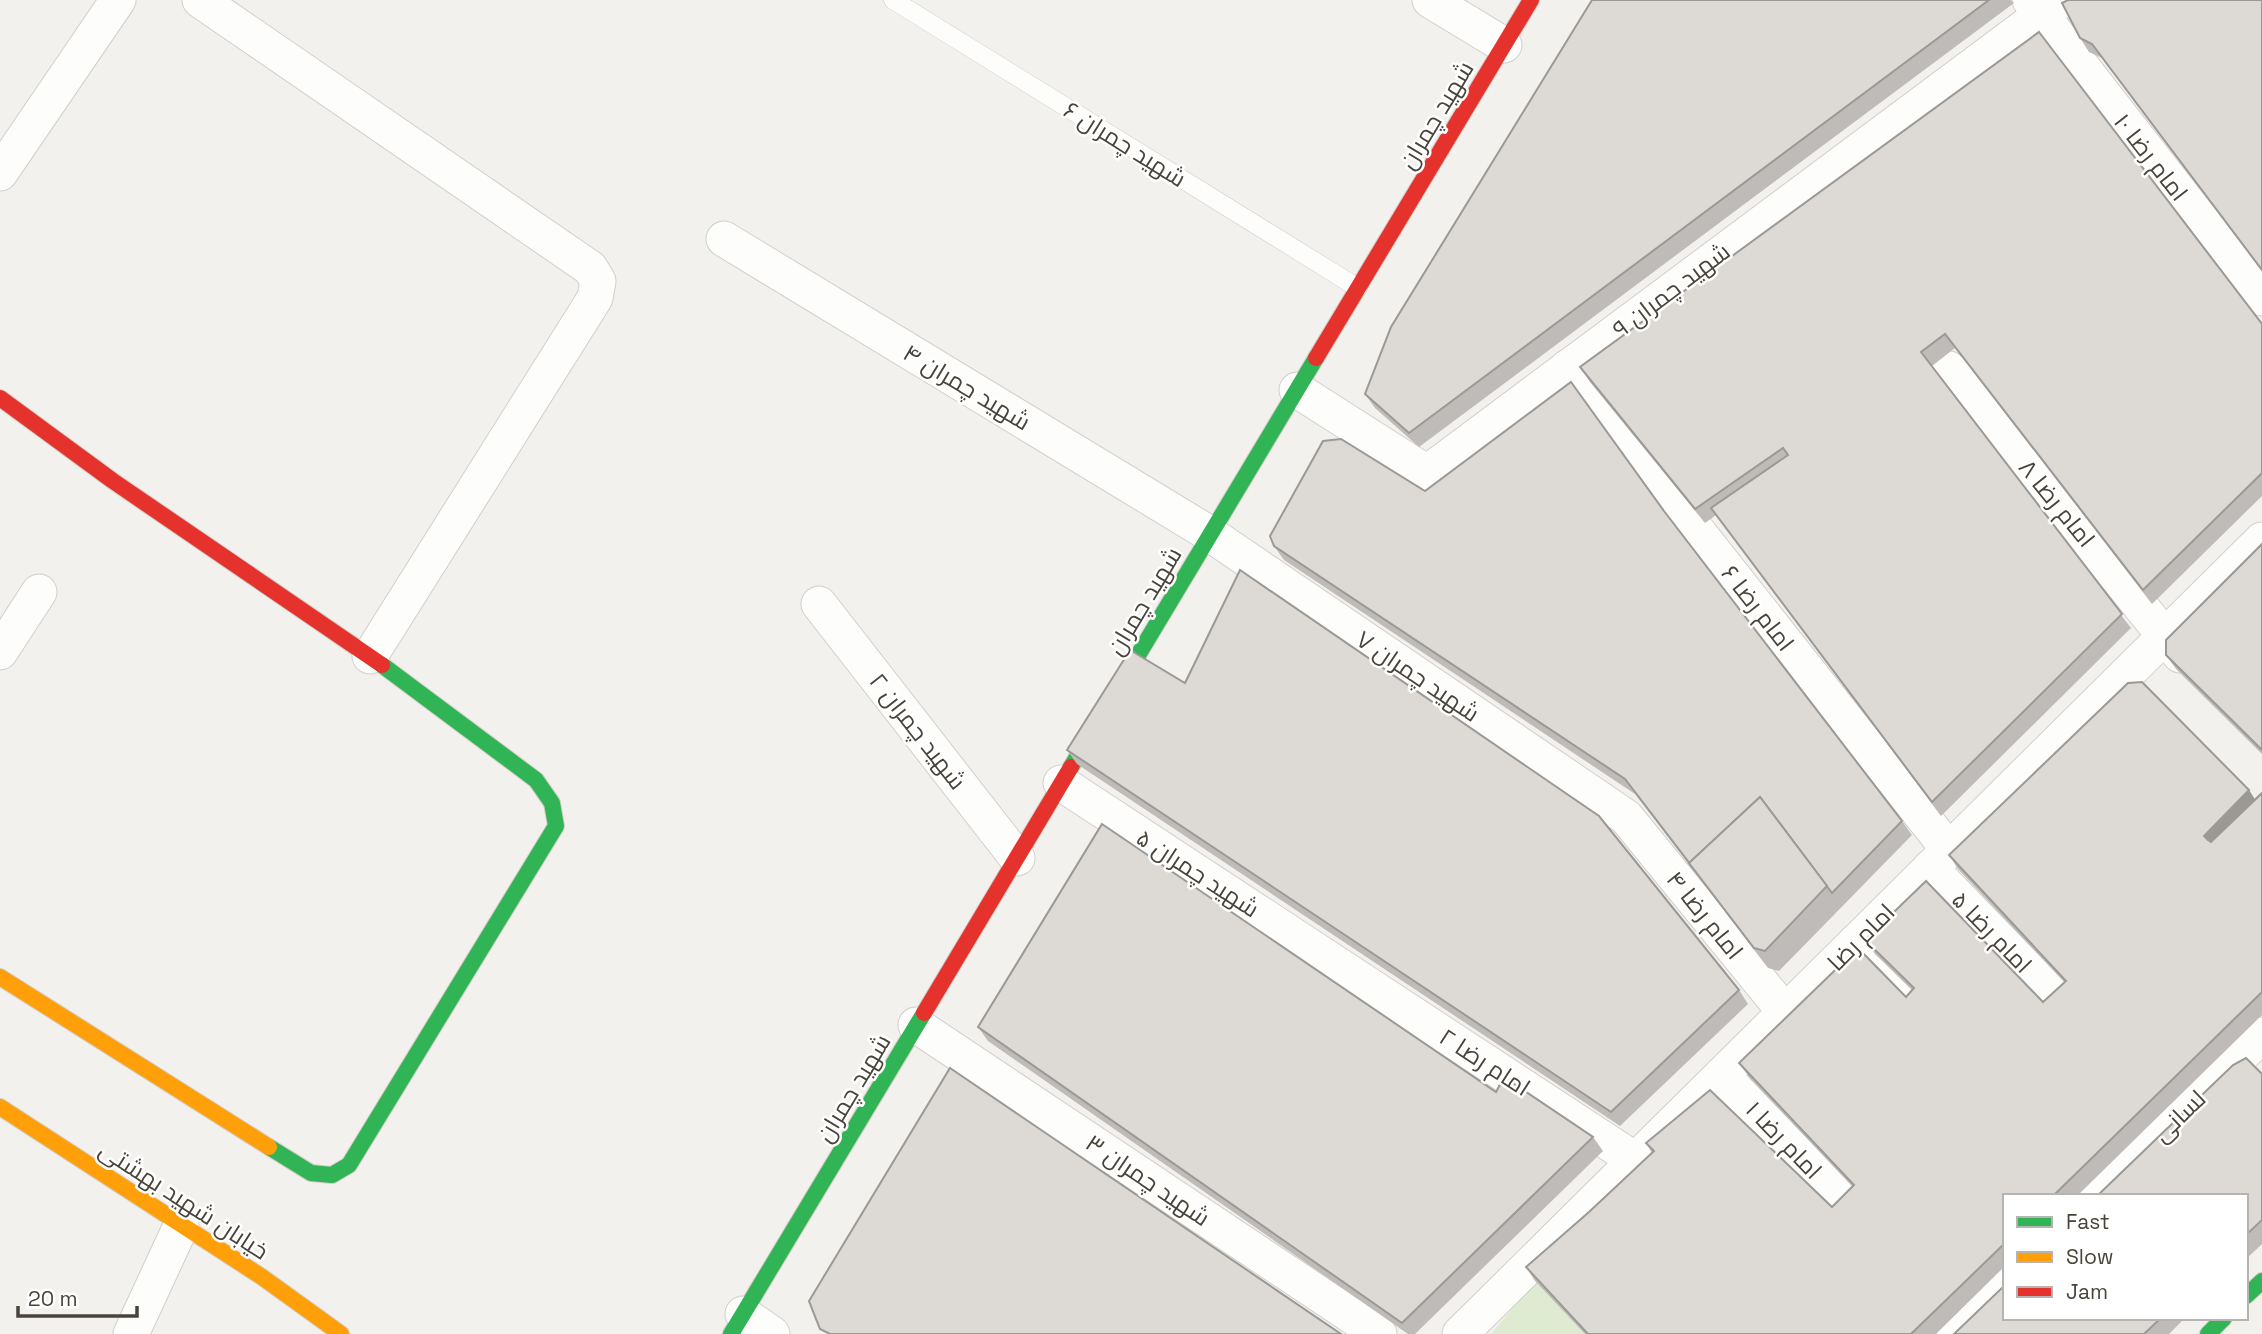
<svg xmlns="http://www.w3.org/2000/svg" width="2262" height="1334" viewBox="0 0 2262 1334" font-family="'Space Grotesk',Cairo,sans-serif">
<style>
.green{fill:#dfebd0}
.lines{fill:none;stroke-linecap:round;stroke-linejoin:round}
.lane-casing{stroke:#d1cfcc;stroke-width:19}
.street-casing{stroke:#d1cfcc;stroke-width:37}
.fast-casing{stroke:#d1cec5;stroke-width:18}
.slow-casing{stroke:#d1cec5;stroke-width:18}
.jam-casing{stroke:#d1cec5;stroke-width:18}
.lane{stroke:#fdfdfc;stroke-width:18}
.street{stroke:#fdfdfc;stroke-width:35}
.fast{stroke:#30b455;stroke-width:16}
.slow{stroke:#ff9f0a;stroke-width:16}
.jam{stroke:#e5322d;stroke-width:16}
.wall{fill:#bebbb8}
.shaded-wall{fill:#9b9996}
.building{fill:#dddad6;stroke:#9b9996;stroke-width:2}
.labels{text-anchor:middle;dominant-baseline:central;stroke-width:5;stroke-linejoin:round;paint-order:stroke}
.street-label{font-size:24px;fill:#49443a;stroke:#fff}
</style>
<rect width="100%" height="100%" fill="#f3f1ee"/>
<path class="green" d="M 1535,1281 L 1585,1334 L 1491,1334 Z"/>
<g class="lines">
<g class="lane-casing">
<path id="lane" d="M 893,0 L 1358,288"/>
</g>
<g class="street-casing">
<g id="street">
<path d="M 200,0 L 590,268 L 598,281 L 595,298 L 370,656"/>
<path d="M 1430,0 L 1504,45"/>
<path d="M 2030,0 L 2262,298"/>
<path d="M 0,173 L 118,0"/>
<path d="M 724,239 L 1210,534 L 1626,817 L 1785,1012"/>
<path d="M 1568,367 L 1949,850"/>
<path d="M 1949,369 L 2180,655"/>
<path d="M 1297,390 L 1427,473 L 2061,0"/>
<path d="M 819,604 L 1017,858"/>
<path d="M 0,652 L 39,592"/>
<path d="M 1061,783 L 1635,1160"/>
<path d="M 1930,868 L 2054,996"/>
<path d="M 1856,942 L 1916,1003"/>
<path d="M 916,1025 L 1379,1334"/>
<path d="M 1722,1075 L 1846,1205"/>
<path d="M 2097,1196 L 2262,1035"/>
<path d="M 743,1314 L 772,1334"/>
<path d="M 131,1334 L 181,1226"/>
<path d="M 1460,1334 L 2262,540"/>
<path d="M 1954,1334 L 2005,1285"/>
</g>
</g>
<g class="fast-casing">
<g id="fast">
<path d="M 1071,767 L 1316,358"/>
<path d="M 269,1147 L 311,1173 L 332,1175 L 349,1165 L 556,826 L 552,803 L 536,780 L 382,665"/>
<path d="M 2246,1296 L 2262,1281"/>
<path d="M 731,1334 L 924,1013"/>
<path d="M 2208,1334 L 2224,1318"/>
</g>
</g>
<g class="slow-casing">
<g id="slow">
<path d="M 0,977 L 269,1147"/>
<path d="M 0,1107 L 262,1277 L 341,1334"/>
</g>
</g>
<g class="jam-casing">
<g id="jam">
<path d="M 1316,358 L 1531,0"/>
<path d="M 0,398 L 113,481 L 382,665"/>
<path d="M 924,1013 L 1071,767"/>
</g>
</g>
<use href="#lane" class="lane"/>
<use href="#street" class="street"/>
<use href="#fast" class="fast"/>
<use href="#slow" class="slow"/>
<use href="#jam" class="jam"/>
</g>
<g class="wall">
<path d="M 1592,0 L 2011,0 L 2014,3 L 1419,447 L 1375,408 L 1365,394 Z"/>
<path d="M 2262,0 L 2262,271 L 2102,58 L 2089,52 L 2080,38 Z"/>
<path d="M 2039,32 L 2262,324 L 2262,496 L 2152,604 L 1955,348 L 1932,366 L 2131,628 L 1941,816 L 1716,515 L 1705,523 L 1590,382 L 1580,367 Z"/>
<path d="M 1425,491 L 1664,511 L 1902,821 L 1912,835 L 1779,971 L 1768,968 L 1635,794 L 1284,560 L 1274,546 Z"/>
<path d="M 2262,544 L 2262,754 L 2176,669 L 2166,655 Z"/>
<path d="M 1185,683 L 1739,990 L 1748,1004 L 1620,1126 L 1077,764 L 1067,750 Z"/>
<path d="M 2262,793 L 2262,1015 L 2077,1196 L 2005,1196 L 2005,1266 L 1936,1334 L 1585,1334 L 1535,1281 L 1526,1267 L 1589,1212 L 1652,1153 L 1646,1143 L 1832,1207 L 1852,1186 L 1749,1077 L 1739,1063 L 1906,997 L 1912,990 L 1875,954 L 1865,940 L 2043,1002 L 2065,983 L 1958,869 L 1949,855 L 2255,799 Z"/>
<path d="M 978,1027 L 1593,1137 L 1603,1151 L 1415,1334 L 1408,1334 L 988,1041 Z"/>
<path d="M 2262,1074 L 2262,1244 L 2246,1259 L 2246,1196 Z"/>
<path d="M 2005,1318 L 2185,1318 L 2169,1334 L 1954,1334 Z"/>
</g>
<path class="shaded-wall" d="M 2249,790 L 2258,804 L 2214,850 L 2204,836 Z"/>
<g class="building">
<path d="M 1592,0 L 1989,0 L 1409,433 L 1365,394 L 1391,327 Z"/>
<path d="M 2068,0 L 2262,0 L 2262,270 L 2092,44 L 2080,38 L 2062,3 Z"/>
<path d="M 2039,32 L 2262,324 L 2262,473 L 2143,590 L 1945,334 L 1921,352 L 2122,614 L 1932,802 L 1711,508 L 1788,455 L 1783,448 L 1695,509 L 1580,367 Z"/>
<path d="M 1571,382 L 1664,511 L 1902,821 L 1832,893 L 1760,797 L 1689,863 L 1694,869 L 1625,779 L 1274,546 L 1270,536 L 1323,441 L 1341,439 L 1425,491 Z"/>
<path d="M 2262,544 L 2262,750 L 2166,655 L 2166,640 Z"/>
<path d="M 1240,570 L 1599,816 L 1739,990 L 1611,1112 L 1067,750 L 1130,650 L 1185,683 Z"/>
<path d="M 2142,682 L 2249,790 L 2204,836 L 2208,840 L 2211,842 L 2262,793 L 2262,992 L 2053,1196 L 2005,1196 L 2005,1243 L 1911,1334 L 1588,1334 L 1526,1267 L 1589,1212 L 1654,1151 L 1646,1143 L 1710,1090 L 1832,1207 L 1854,1185 L 1739,1063 L 1858,948 L 1906,997 L 1914,988 L 1865,940 L 1926,881 L 2043,1002 L 2066,981 L 1949,855 L 2128,683 Z"/>
<path d="M 1760,797 L 1827,886 L 1765,951 L 1754,948 L 1689,863 Z"/>
<path d="M 1102,824 L 1496,1092 L 1504,1077 L 1593,1137 L 1402,1323 L 978,1027 Z"/>
<path d="M 2246,1058 L 2262,1074 L 2262,1220 L 2246,1235 L 2246,1196 L 2097,1196 L 2233,1065 Z"/>
<path d="M 950,1068 L 1341,1334 L 830,1334 L 820,1329 L 809,1301 Z"/>
<path d="M 2005,1285 L 2005,1318 L 2161,1318 L 2144,1334 L 1954,1334 Z"/>
</g>
<g class="labels">
<g class="street-label">
<text transform="translate(1436 115) rotate(-59)">شهید چمران</text>
<text transform="translate(1125 144) rotate(32)">شهید چمران ۶</text>
<text transform="translate(2151 157) rotate(52)">امام رضا ۱۰</text>
<text transform="translate(1671 290) rotate(-37)">شهید چمران ۹</text>
<text transform="translate(967 387) rotate(31)">شهید چمران ۴</text>
<text transform="translate(2057 503) rotate(51)">امام رضا ۸</text>
<text transform="translate(1144 601) rotate(-59)">شهید چمران</text>
<text transform="translate(1758 608) rotate(52)">امام رضا ۶</text>
<text transform="translate(1418 676) rotate(34)">شهید چمران ۷</text>
<text transform="translate(918 731) rotate(52)">شهید چمران ۲</text>
<text transform="translate(1198 873) rotate(33)">شهید چمران ۵</text>
<text transform="translate(1705 915) rotate(51)">امام رضا ۴</text>
<text transform="translate(1992 932) rotate(46)">امام رضا ۵</text>
<text transform="translate(1861 937) rotate(-45)">امام رضا</text>
<text transform="translate(1485 1062) rotate(33)">امام رضا ۲</text>
<text transform="translate(853 1088) rotate(-59)">شهید چمران</text>
<text transform="translate(2179 1116) rotate(-44)">لسانی</text>
<text transform="translate(1784 1140) rotate(46)">امام رضا ۱</text>
<text transform="translate(1148 1180) rotate(34)">شهید چمران ۳</text>
<text transform="translate(184 1200) rotate(33)">خیابان شهید بهشتی</text>
</g>
</g>
<rect x="2003" y="1194" width="245" height="126" fill="#ffffff" stroke="#b6b4b0" stroke-width="2"/>
<rect x="2017" y="1217" width="35" height="10" fill="#30b455" stroke="#b6b4b0" stroke-width="2"/>
<text x="2066" y="1229" font-size="21" fill="#49443a">Fast</text>
<rect x="2017" y="1252" width="35" height="10" fill="#ff9f0a" stroke="#b6b4b0" stroke-width="2"/>
<text x="2066" y="1264" font-size="21" fill="#49443a">Slow</text>
<rect x="2017" y="1287" width="35" height="10" fill="#e5322d" stroke="#b6b4b0" stroke-width="2"/>
<text x="2066" y="1299" font-size="21" fill="#49443a">Jam</text>
<path d="M18 1306v10h119v-10" fill="none" stroke="#49443a" stroke-width="3.5"/>
<text x="28" y="1306" font-size="21" fill="#49443a" stroke="#ffffff" stroke-width="5" paint-order="stroke">20 m</text>
</svg>
